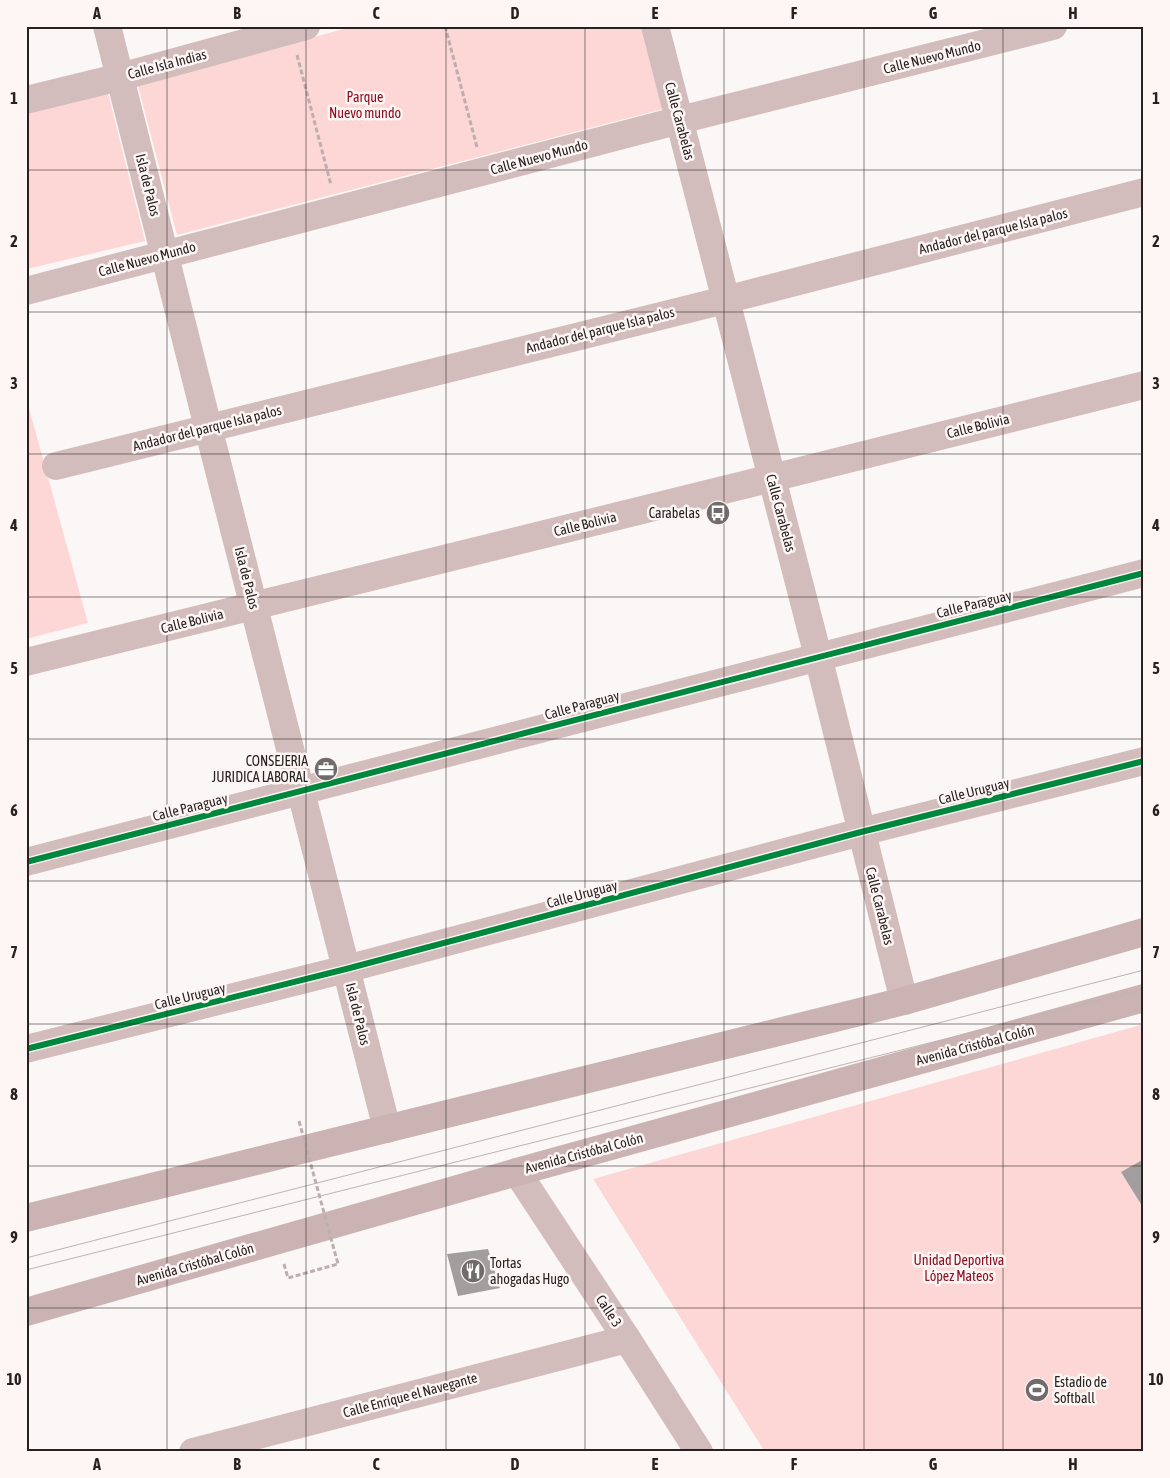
<svg xmlns="http://www.w3.org/2000/svg" width="1170" height="1478" viewBox="0 0 1170 1478" font-family="'Asap Condensed',sans-serif">
<style>
.green{fill:#fdd7d5}
.building{fill:#a39e9e}
.lines{fill:none;stroke-linecap:round;stroke-linejoin:round}
.path{stroke:#bdafae;stroke-width:3;stroke-dasharray:5 2.5;stroke-linecap:butt}
.minor{stroke:#d3bdbc;stroke-width:28}
.primary{stroke:#ccb3b3;stroke-width:28}
.tram{stroke:#c0b3b2;stroke-width:1}
.path-bridge{stroke:#bdafae;stroke-width:3;stroke-dasharray:5 2.5;stroke-linecap:butt}
.cycleway-casing{stroke:#fdf6f5;stroke-width:9}
.cycleway{stroke:#00873e;stroke-width:6}
.grid{fill:none;stroke:#272120;stroke-width:1;stroke-opacity:0.55}
.labels{text-anchor:middle;dominant-baseline:central;stroke-width:5;stroke-linejoin:round;paint-order:stroke}
.street-label{font-size:14px;fill:#272120;stroke:#fdf6f5}
.park-label{font-size:14px;fill:#8f0e21;stroke:#fdf6f5}
.poi-label{font-size:14px;fill:#272120;stroke:#fdf6f5;text-anchor:end}
.neatline{fill:none;stroke:#272120;stroke-width:2}
.grid-label{font-size:16px;text-anchor:middle;font-weight:bold;fill:#272120}
</style>
<rect width="100%" height="100%" fill="#fbf7f7"/>
<g class="green">
<path d="M 354,26 L 641,26 L 663,109 L 177,235 L 138,86 Z"/>
<path d="M 108,93 L 145,241 L 27,269 L 26,113 Z"/>
<path d="M 26,397 L 88,623 L 26,639 Z"/>
<path d="M 1144,1024 L 1144,1452 L 765,1452 L 593,1179 Z"/>
</g>
<g class="building">
<path d="M 1144,1159 L 1144,1209 L 1121,1172 Z"/>
<path d="M 488,1249 L 500,1288 L 458,1296 L 447,1254 Z"/>
</g>
<g class="lines">
<g class="path">
<path d="M 445,26 L 477,147"/>
<path d="M 297,55 L 331,185"/>
<path d="M 284,1264 L 288,1278 L 338,1264"/>
</g>
<g class="minor">
<path d="M 107,26 L 208,427 L 387,1129"/>
<path d="M 655,26 L 818,656 L 904,1001"/>
<path d="M 26,100 L 120,77 L 306,26"/>
<path d="M 26,291 L 680,120 L 1053,26"/>
<path d="M 56,466 L 725,300 L 1144,192"/>
<path d="M 26,662 L 772,478 L 1144,385"/>
<path d="M 26,862 L 1144,573"/>
<path d="M 26,1049 L 346,969 L 861,832 L 1144,761"/>
<path d="M 517,1172 L 627,1339 L 699,1452"/>
<path d="M 193,1452 L 627,1339"/>
</g>
<g class="primary">
<path d="M 26,1218 L 904,1001 L 1144,932"/>
<path d="M 26,1312 L 517,1172 L 1144,998"/>
</g>
<g class="tram">
<path d="M 26,1258 L 1144,970"/>
<path d="M 26,1270 L 1144,989"/>
</g>
<path class="path-bridge" d="M 299,1121 L 338,1264"/>
<g class="cycleway-casing">
<g id="cycleway">
<path d="M 26,862 L 1144,573"/>
<path d="M 26,1049 L 346,969 L 861,832 L 1144,761"/>
</g>
</g>
<use href="#cycleway" class="cycleway"/>
</g>
<path class="grid" d="M 167,26 L 167,1452M 306,26 L 306,1452M 446,26 L 446,1452M 585,26 L 585,1452M 724,26 L 724,1452M 864,26 L 864,1452M 1003,26 L 1003,1452M 26,170 L 1144,170M 26,312 L 1144,312M 26,454 L 1144,454M 26,597 L 1144,597M 26,739 L 1144,739M 26,881 L 1144,881M 26,1024 L 1144,1024M 26,1166 L 1144,1166M 26,1308 L 1144,1308"/>
<defs>
<g id="bus-disc" transform="scale(1.25)"><circle r="9.5" fill="#716c6b" stroke="#fdf6f5"/><path d="M-5-6H5V4H4V6H2V4H-2V6H-4V4H-5ZM-3.5-4V0h7V-4ZM-3.5 1.2v1.5H-2V1.2ZM2 1.2v1.5H3.5V1.2Z" fill="#fff"/></g>
<g id="office-disc" transform="scale(1.25)"><circle r="9.5" fill="#716c6b" stroke="#fdf6f5"/><path d="M-6-3h4V-5.5h4V-3h4V5H-6ZM-1-4.5V-3h2v-1.5ZM-6 0V1H6V0Z" fill="#fff"/></g>
<g id="restaurant-disc" transform="scale(1.25)"><circle r="9.5" fill="#716c6b" stroke="#fdf6f5"/><path d="M-5-6h1v4h1v-4h1v4h1v-4h1v5L-1.5 .5V6h-2V.5L-5-1ZM5-6V6H3V1.5H1.5Q1.5-4 5-6Z" fill="#fff"/></g>
<g id="stadium-disc" transform="scale(1.25)"><circle r="9.5" fill="#716c6b" stroke="#fdf6f5"/><path d="M0-5a6.5 5 0 1 0 0 10a6.5 5 0 1 0 0-10ZM-3.5-1.8h7v3.6h-7Z" fill="#fff"/></g>
</defs>
<g fill-rule="evenodd">
<use href="#bus-disc" x="718" y="513"/>
<use href="#office-disc" x="326" y="769"/>
<use href="#restaurant-disc" x="473" y="1271"/>
<use href="#stadium-disc" x="1037" y="1390"/>
</g>
<g class="labels">
<g class="street-label">
<text transform="translate(932 57) rotate(-14)">Calle Nuevo Mundo</text>
<text transform="translate(167 64) rotate(-15)">Calle Isla Indias</text>
<text transform="translate(680 121) rotate(75)">Calle Carabelas</text>
<text transform="translate(539 157) rotate(-15)">Calle Nuevo Mundo</text>
<text transform="translate(148 185) rotate(76)">Isla de Palos</text>
<text transform="translate(993 231) rotate(-14)">Andador del parque Isla palos</text>
<text transform="translate(147 259) rotate(-15)">Calle Nuevo Mundo</text>
<text transform="translate(600 330) rotate(-14)">Andador del parque Isla palos</text>
<text transform="translate(978 426) rotate(-14)">Calle Bolivia</text>
<text transform="translate(207 428) rotate(-14)">Andador del parque Isla palos</text>
<text transform="translate(781 513) rotate(75)">Calle Carabelas</text>
<text transform="translate(585 524) rotate(-14)">Calle Bolivia</text>
<text transform="translate(247 578) rotate(76)">Isla de Palos</text>
<text transform="translate(974 604) rotate(-14)">Calle Paraguay</text>
<text transform="translate(192 621) rotate(-14)">Calle Bolivia</text>
<text transform="translate(582 705) rotate(-15)">Calle Paraguay</text>
<text transform="translate(974 791) rotate(-14)">Calle Uruguay</text>
<text transform="translate(190 807) rotate(-14)">Calle Paraguay</text>
<text transform="translate(582 894) rotate(-15)">Calle Uruguay</text>
<text transform="translate(880 906) rotate(76)">Calle Carabelas</text>
<text transform="translate(190 996) rotate(-14)">Calle Uruguay</text>
<text transform="translate(358 1014) rotate(76)">Isla de Palos</text>
<text transform="translate(975 1045) rotate(-15)">Avenida Cristóbal Colón</text>
<text transform="translate(584 1153) rotate(-15)">Avenida Cristóbal Colón</text>
<text transform="translate(195 1264) rotate(-16)">Avenida Cristóbal Colón</text>
<text transform="translate(609 1311) rotate(57)">Calle 3</text>
<text transform="translate(410 1395) rotate(-15)">Calle Enrique el Navegante</text>
</g>
<g class="park-label">
<text x="365" y="97">Parque<tspan x="365" dy="16">Nuevo mundo</tspan></text>
<text x="959" y="1260">Unidad Deportiva<tspan x="959" dy="16">López Mateos</tspan></text>
</g>
<g class="poi-label">
<text x="700" y="513">Carabelas</text>
<text x="308" y="761">CONSEJERIA<tspan x="308" dy="16">JURIDICA LABORAL</tspan></text>
<text x="490" y="1263" text-anchor="start">Tortas<tspan x="490" dy="16">ahogadas Hugo</tspan></text>
<text x="1054" y="1382" text-anchor="start">Estadio de<tspan x="1054" dy="16">Softball</tspan></text>
</g>
</g>
<rect width="1170" height="1478" fill="none" stroke="#fdf6f5" stroke-width="55"/>
<rect x="28" y="28" width="1114" height="1422" class="neatline"/>
<g class="grid-label">
<text x="97" y="19">A</text>
<text x="237" y="19">B</text>
<text x="376" y="19">C</text>
<text x="515" y="19">D</text>
<text x="655" y="19">E</text>
<text x="794" y="19">F</text>
<text x="933" y="19">G</text>
<text x="1073" y="19">H</text>
<text x="14" y="104">1</text>
<text x="1156" y="104">1</text>
<text x="14" y="247">2</text>
<text x="1156" y="247">2</text>
<text x="14" y="389">3</text>
<text x="1156" y="389">3</text>
<text x="14" y="531">4</text>
<text x="1156" y="531">4</text>
<text x="14" y="674">5</text>
<text x="1156" y="674">5</text>
<text x="14" y="816">6</text>
<text x="1156" y="816">6</text>
<text x="14" y="958">7</text>
<text x="1156" y="958">7</text>
<text x="14" y="1100">8</text>
<text x="1156" y="1100">8</text>
<text x="14" y="1243">9</text>
<text x="1156" y="1243">9</text>
<text x="14" y="1385">10</text>
<text x="1156" y="1385">10</text>
<text x="97" y="1470">A</text>
<text x="237" y="1470">B</text>
<text x="376" y="1470">C</text>
<text x="515" y="1470">D</text>
<text x="655" y="1470">E</text>
<text x="794" y="1470">F</text>
<text x="933" y="1470">G</text>
<text x="1073" y="1470">H</text>
</g>
</svg>
